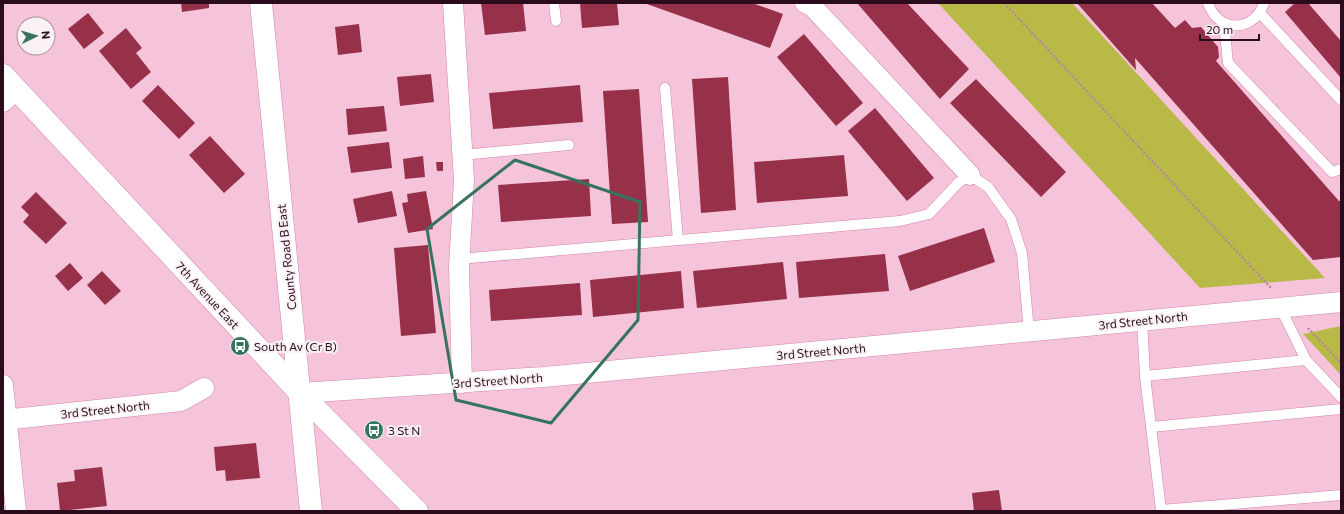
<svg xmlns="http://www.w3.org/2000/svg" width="1344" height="514" viewBox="0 0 1344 514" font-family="Commissioner,sans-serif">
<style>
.green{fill:#b9b948}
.building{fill:#973049}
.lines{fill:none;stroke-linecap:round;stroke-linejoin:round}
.service-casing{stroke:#d385ab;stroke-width:11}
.minor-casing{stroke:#d385ab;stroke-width:21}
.tertiary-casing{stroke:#d385ab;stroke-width:23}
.path{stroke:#b3879c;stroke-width:2.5;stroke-dasharray:2 2;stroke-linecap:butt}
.service{stroke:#fff;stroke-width:10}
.minor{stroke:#fff;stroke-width:20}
.tertiary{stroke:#fff;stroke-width:22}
.marked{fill:none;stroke:#36735f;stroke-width:3;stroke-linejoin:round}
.labels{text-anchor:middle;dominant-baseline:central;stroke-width:4;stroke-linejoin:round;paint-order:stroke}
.street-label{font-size:12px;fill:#2a0c1c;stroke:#faf1f5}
.poi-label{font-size:12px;fill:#2a0c1c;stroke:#faf1f5;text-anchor:start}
</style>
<rect width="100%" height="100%" fill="#f5c3da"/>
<g class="green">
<path d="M 938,3 L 1072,3 L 1325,278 L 1200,288 Z"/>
<path d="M 1341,326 L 1341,375 L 1303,334 Z"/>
</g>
<g class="building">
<path d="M 181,3 L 209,3 L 209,8 L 182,12 Z"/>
<path d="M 481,3 L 523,3 L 526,31 L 485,35 Z"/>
<path d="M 580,3 L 617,3 L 619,25 L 582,28 Z"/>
<path d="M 644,3 L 752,3 L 783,14 L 770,48 Z"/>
<path d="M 857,3 L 907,3 L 969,69 L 940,99 Z"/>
<path d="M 1077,3 L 1152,3 L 1175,28 L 1185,20 L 1192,28 L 1201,27 L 1218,47 L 1219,57 L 1216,61 L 1339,201 L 1341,201 L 1341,257 L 1313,260 L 1135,58 L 1136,70 Z"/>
<path d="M 1295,3 L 1308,3 L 1341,41 L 1341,78 L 1285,12 Z"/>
<path d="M 88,13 L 104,33 L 84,49 L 68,29 Z"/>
<path d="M 359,24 L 362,52 L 338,55 L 335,27 Z"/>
<path d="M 126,28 L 142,48 L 136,53 L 151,72 L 131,89 L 99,51 Z"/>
<path d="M 804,34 L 863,103 L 836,126 L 777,57 Z"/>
<path d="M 431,74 L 434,102 L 400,106 L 397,77 Z"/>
<path d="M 728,77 L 736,210 L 701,213 L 692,79 Z"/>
<path d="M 976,79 L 1066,172 L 1041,197 L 950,103 Z"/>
<path d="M 158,85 L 195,123 L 179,139 L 142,101 Z"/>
<path d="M 580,85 L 583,122 L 493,129 L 489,93 Z"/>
<path d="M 639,89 L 648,222 L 612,224 L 603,91 Z"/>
<path d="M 384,106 L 387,131 L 348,135 L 346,109 Z"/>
<path d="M 875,108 L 934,178 L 907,201 L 848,131 Z"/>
<path d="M 210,136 L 245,174 L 224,193 L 189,155 Z"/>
<path d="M 389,142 L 392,168 L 351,173 L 347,147 Z"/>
<path d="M 844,155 L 848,196 L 757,203 L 754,162 Z"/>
<path d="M 423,156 L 425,177 L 405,179 L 403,159 Z"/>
<path d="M 436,162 L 443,162 L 443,171 L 437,171 Z"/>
<path d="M 589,179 L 591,216 L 501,222 L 498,185 Z"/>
<path d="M 392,191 L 397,216 L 358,223 L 353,199 Z"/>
<path d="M 426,191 L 433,229 L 408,233 L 402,203 L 408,202 L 407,194 Z"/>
<path d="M 36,192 L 67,223 L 46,244 L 23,222 L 29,215 L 21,207 Z"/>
<path d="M 984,228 L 995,262 L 910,291 L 898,256 Z"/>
<path d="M 428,245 L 436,333 L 401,336 L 394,248 Z"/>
<path d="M 885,254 L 889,291 L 799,298 L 796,262 Z"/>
<path d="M 783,262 L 787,299 L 697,308 L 693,271 Z"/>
<path d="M 70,263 L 83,278 L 68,291 L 55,276 Z"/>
<path d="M 102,271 L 121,291 L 105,305 L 87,285 Z"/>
<path d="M 681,271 L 684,308 L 593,317 L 590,280 Z"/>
<path d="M 580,283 L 582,315 L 491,321 L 489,290 Z"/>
<path d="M 256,443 L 260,478 L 226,481 L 225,470 L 216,471 L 214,447 Z"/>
<path d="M 102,467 L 107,506 L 60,511 L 57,483 L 75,481 L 74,470 Z"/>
<path d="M 999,490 L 1002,511 L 974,511 L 972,493 Z"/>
</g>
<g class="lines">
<g class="service-casing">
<g id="service">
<path d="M 554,3 L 556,21"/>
<path d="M 1208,3 C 1218,33 1254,33 1264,3"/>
<path d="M 1260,13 L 1341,100"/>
<path d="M 1224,23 L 1228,63 L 1332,172 L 1341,169"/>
<path d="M 665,88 L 678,240"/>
<path d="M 462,155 L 569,145"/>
<path d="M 459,259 L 900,221 L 929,214 L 958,183 L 970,175 L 988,187 L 1011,219 L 1022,253 L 1029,332"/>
<path d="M 1280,307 L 1306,360 L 1341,397"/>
<path d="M 1142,320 L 1145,376 L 1306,360"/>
<path d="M 1145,376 L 1161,510 L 1341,495"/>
<path d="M 1151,427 L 1341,409"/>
</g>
</g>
<g class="minor-casing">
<g id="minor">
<path d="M 453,3 L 464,180 L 459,267 L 462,383"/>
<path d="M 805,3 L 812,6 L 970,175"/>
<path d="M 3,102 L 16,89"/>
<path d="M 3,385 L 16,511"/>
<path d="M 300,393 L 544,377 L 1341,302"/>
<path d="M 3,420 L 181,401 L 204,388"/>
</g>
</g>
<g class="tertiary-casing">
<g id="tertiary">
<path d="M 261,3 L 311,511"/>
<path d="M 3,75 L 300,393 L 417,511"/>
</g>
</g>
<g class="path">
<path d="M 1004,3 L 1271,288"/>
<path d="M 1308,328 L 1341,363"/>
</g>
<use href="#service" class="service"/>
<use href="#minor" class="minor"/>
<use href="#tertiary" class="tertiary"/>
</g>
<path class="marked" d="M 515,160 L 640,202 L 638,320 L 551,423 L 456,400 L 427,229 Z"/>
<defs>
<g id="bus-disc" transform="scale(1)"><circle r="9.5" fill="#36735f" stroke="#faf1f5"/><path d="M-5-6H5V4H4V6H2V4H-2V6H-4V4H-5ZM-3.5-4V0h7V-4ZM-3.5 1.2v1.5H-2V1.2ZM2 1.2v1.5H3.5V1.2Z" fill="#fff"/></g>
</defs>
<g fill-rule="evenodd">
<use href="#bus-disc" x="240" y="346"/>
<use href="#bus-disc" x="374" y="430"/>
</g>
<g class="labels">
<g class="street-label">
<text transform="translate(286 257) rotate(-96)">County Road B East</text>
<text transform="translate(208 295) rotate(47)">7th Avenue East</text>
<text transform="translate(1143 320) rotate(-6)">3rd Street North</text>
<text transform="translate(821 351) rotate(-5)">3rd Street North</text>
<text transform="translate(498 380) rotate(-4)">3rd Street North</text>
<text transform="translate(105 409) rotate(-6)">3rd Street North</text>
</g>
<g class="poi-label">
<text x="254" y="346">South Av (Cr B)</text>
<text x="388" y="430">3 St N</text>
</g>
</g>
<rect width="1344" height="514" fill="none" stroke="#2a0c1c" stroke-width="8"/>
<g transform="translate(36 36) rotate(85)"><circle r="19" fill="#faf1f5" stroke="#a7959e"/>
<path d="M0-3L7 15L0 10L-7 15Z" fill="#36735f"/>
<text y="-6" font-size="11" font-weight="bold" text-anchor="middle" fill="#2a0c1c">N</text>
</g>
<path d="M1200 34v6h59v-6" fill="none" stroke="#2a0c1c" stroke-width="2"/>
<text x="1206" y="34" font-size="12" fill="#2a0c1c" stroke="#faf1f5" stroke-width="3" paint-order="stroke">20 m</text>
</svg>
